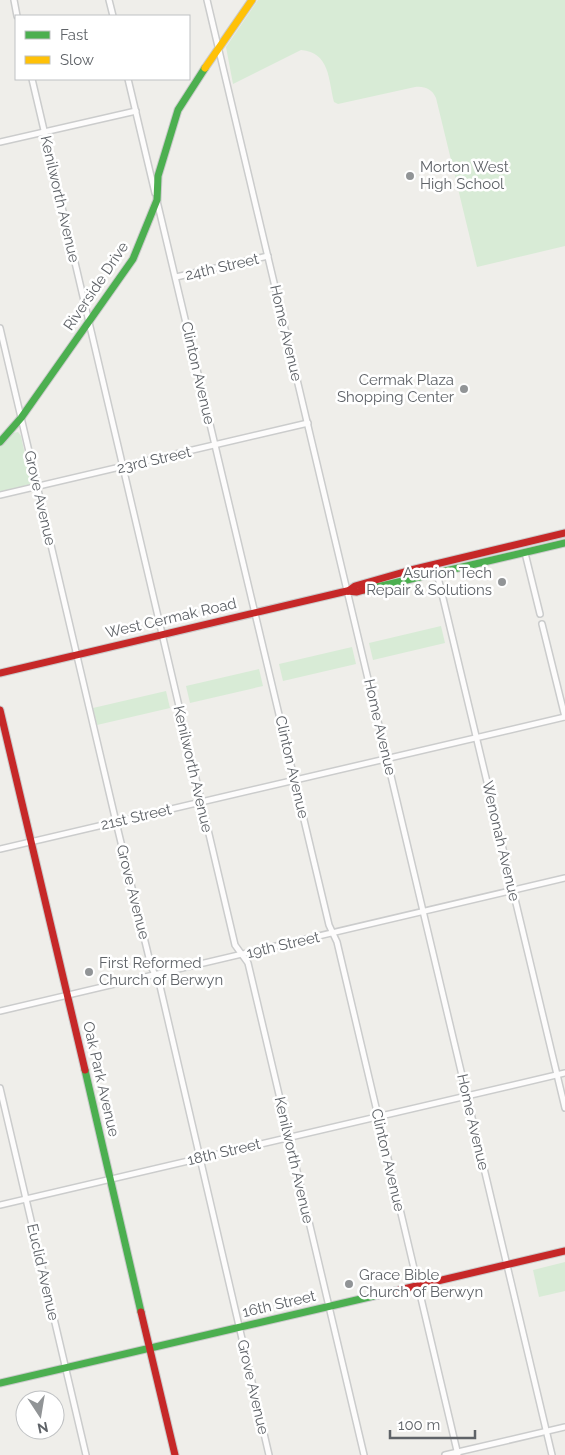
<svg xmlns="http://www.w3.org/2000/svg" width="565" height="1455" viewBox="0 0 565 1455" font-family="Raleway,sans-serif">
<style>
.green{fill:#d8ebd6}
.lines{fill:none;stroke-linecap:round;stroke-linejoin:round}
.street-casing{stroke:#cbcccc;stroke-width:8}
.fast-casing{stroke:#cacacb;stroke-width:9}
.slow-casing{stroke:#cacacb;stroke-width:9}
.jam-casing{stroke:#cacacb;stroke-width:9}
.street{stroke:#fdfcfc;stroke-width:5}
.fast{stroke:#4caf50;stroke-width:7}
.slow{stroke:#ffc107;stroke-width:7}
.jam{stroke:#c62828;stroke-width:7}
.poi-dot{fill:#919496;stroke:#fff;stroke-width:2}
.labels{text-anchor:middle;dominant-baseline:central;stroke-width:5;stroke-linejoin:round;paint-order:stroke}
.poi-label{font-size:15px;fill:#5f6368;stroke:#fff;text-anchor:start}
.street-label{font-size:15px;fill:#5f6368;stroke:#fff}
</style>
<rect width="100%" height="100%" fill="#efeeea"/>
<g class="green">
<path d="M 258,0 L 565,0 L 565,246 L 477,267 L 436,98 C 432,89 425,86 415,87 L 338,104 L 334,102 C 328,78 330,53 301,50 L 233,84 L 226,47 Z"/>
<path d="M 18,432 L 21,436 L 31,483 L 28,485 L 0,492 L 0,447 L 13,433 Z"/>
<path d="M 441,626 L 445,643 L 373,660 L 369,643 Z"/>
<path d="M 352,647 L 356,664 L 283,681 L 279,664 Z"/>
<path d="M 259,669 L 263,686 L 190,703 L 186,686 Z"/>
<path d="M 166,691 L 170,708 L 97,725 L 93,708 Z"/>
<path d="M 565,1262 L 565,1291 L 539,1297 L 533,1270 Z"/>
</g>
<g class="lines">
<g class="street-casing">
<g id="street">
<path d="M 14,0 L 17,16"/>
<path d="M 109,0 L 113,16"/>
<path d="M 207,0 L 552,1455"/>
<path d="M 32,79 L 235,945 L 248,963 L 364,1455"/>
<path d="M 128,79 L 155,193"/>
<path d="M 0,142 L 136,111"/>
<path d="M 157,201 L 329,925 L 337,942 L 458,1455"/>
<path d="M 176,277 L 268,256"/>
<path d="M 0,328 L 116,822 L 151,966 L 160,986 L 269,1455"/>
<path d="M 0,495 L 308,423"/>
<path d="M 525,553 L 540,614"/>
<path d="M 437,573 L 565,1108"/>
<path d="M 542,624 L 565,717"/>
<path d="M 0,849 L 565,717"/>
<path d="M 0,1011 L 565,878"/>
<path d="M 0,1088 L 86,1455"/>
<path d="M 0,1205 L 565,1073"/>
<path d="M 445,1455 L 565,1427"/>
</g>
</g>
<g class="fast-casing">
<g id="fast">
<path d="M 0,442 L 21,418 L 133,259 L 157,200 L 158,176 L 178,110 L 205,68"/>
<path d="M 364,590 L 565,543"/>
<path d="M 85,1070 L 141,1312"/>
<path d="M 0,1383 L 378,1295"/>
</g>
</g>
<g class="slow-casing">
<path id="slow" d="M 205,68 L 252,0"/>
</g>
<g class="jam-casing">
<g id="jam">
<path d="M 348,591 L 355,586 L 411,570 L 565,533"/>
<path d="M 0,673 L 347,591 L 357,592 L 364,590"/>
<path d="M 0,710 L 85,1070"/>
<path d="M 378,1295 L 565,1251"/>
<path d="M 141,1312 L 175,1455"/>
</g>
</g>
<use href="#street" class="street"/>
<use href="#fast" class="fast"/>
<use href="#slow" class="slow"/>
<use href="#jam" class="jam"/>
</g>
<g class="poi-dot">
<circle cx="410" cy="176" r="5"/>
<circle cx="464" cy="389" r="5"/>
<circle cx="502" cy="582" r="5"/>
<circle cx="89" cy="972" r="5"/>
<circle cx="349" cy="1284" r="5"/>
</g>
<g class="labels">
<g class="poi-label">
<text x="420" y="167">Morton West<tspan x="420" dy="17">High School</tspan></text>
<text x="454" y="380" text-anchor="end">Cermak Plaza<tspan x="454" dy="17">Shopping Center</tspan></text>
<text x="492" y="573" text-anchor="end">Asurion Tech<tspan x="492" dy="17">Repair &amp; Solutions</tspan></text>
<text x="99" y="963">First Reformed<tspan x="99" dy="17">Church of Berwyn</tspan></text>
<text x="359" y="1275">Grace Bible<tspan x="359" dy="17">Church of Berwyn</tspan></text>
</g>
<g class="street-label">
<text transform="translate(60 199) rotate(77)">Kenilworth Avenue</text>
<text transform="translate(222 267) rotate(-13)">24th Street</text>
<text transform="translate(96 286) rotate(-56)">Riverside Drive</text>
<text transform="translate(286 333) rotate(77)">Home Avenue</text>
<text transform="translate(198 373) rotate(77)">Clinton Avenue</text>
<text transform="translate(154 460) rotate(-13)">23rd Street</text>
<text transform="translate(40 498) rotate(77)">Grove Avenue</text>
<text transform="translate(171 618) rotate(-13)">West Cermak Road</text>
<text transform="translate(380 727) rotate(77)">Home Avenue</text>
<text transform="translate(292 767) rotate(77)">Clinton Avenue</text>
<text transform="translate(193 769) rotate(77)">Kenilworth Avenue</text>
<text transform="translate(136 817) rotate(-13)">21st Street</text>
<text transform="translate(501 841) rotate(77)">Wenonah Avenue</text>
<text transform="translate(133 892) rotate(76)">Grove Avenue</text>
<text transform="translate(283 945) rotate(-13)">19th Street</text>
<text transform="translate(101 1079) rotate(77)">Oak Park Avenue</text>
<text transform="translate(473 1122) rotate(77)">Home Avenue</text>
<text transform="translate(224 1152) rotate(-13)">18th Street</text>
<text transform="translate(294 1160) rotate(77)">Kenilworth Avenue</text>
<text transform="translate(388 1160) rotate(77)">Clinton Avenue</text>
<text transform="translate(43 1272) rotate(77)">Euclid Avenue</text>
<text transform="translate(279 1304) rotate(-13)">16th Street</text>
<text transform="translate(253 1387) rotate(77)">Grove Avenue</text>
</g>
</g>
<rect x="15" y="15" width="175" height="65" fill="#ffffff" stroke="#bfc1c3"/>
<rect x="25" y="31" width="25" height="8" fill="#4caf50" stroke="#bfc1c3"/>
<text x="60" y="40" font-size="15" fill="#5f6368">Fast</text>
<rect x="25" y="56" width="25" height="8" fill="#ffc107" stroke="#bfc1c3"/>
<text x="60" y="65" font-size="15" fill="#5f6368">Slow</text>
<g transform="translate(40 1415) rotate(168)"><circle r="24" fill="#ffffff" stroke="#bfc1c3"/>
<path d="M0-4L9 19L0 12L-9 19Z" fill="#919496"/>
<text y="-8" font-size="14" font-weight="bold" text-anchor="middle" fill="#5f6368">N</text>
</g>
<path d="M390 1430v8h85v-8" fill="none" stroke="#5f6368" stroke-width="2.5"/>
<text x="398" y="1430" font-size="15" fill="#5f6368" stroke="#ffffff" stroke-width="4" paint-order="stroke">100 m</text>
</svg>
